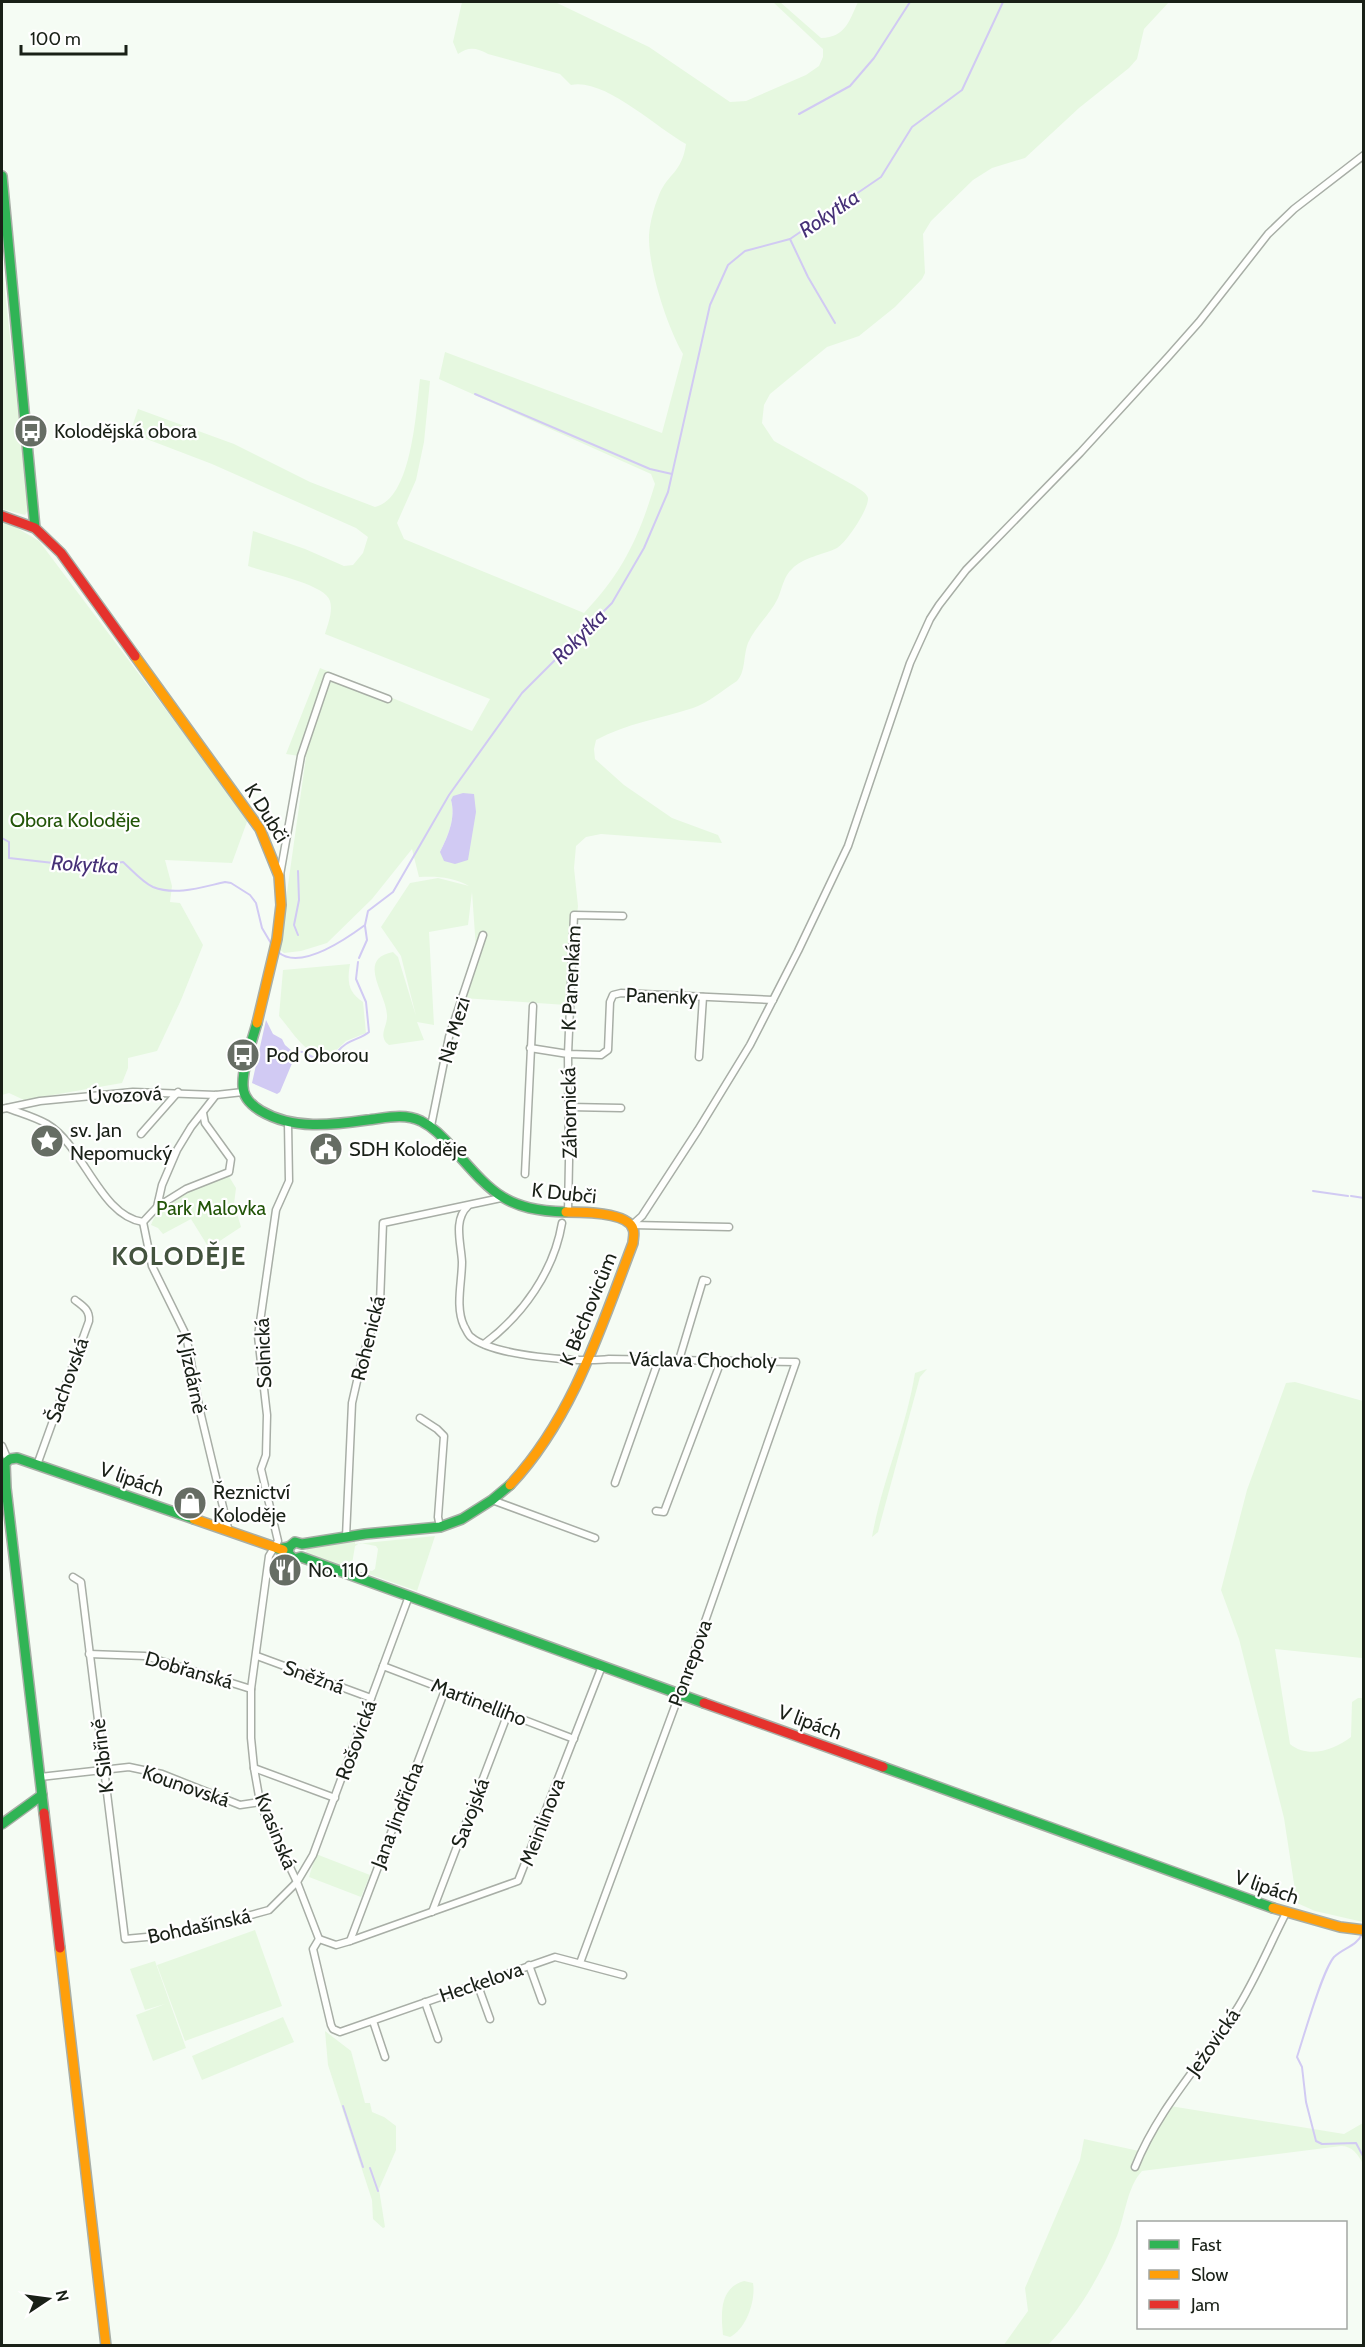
<svg xmlns="http://www.w3.org/2000/svg" width="1365" height="2347" viewBox="0 0 1365 2347" font-family="Cabin,sans-serif">
<style>
.green{fill:#e6f8e0;fill-rule:evenodd}
.water{fill:#d1caf3}
.lines{fill:none;stroke-linecap:round;stroke-linejoin:round}
.stream{stroke:#d1caf3;stroke-width:2}
.street-casing{stroke:#a8aea6;stroke-width:9}
.fast-casing{stroke:#a8aea6;stroke-width:12}
.slow-casing{stroke:#a8aea6;stroke-width:12}
.jam-casing{stroke:#a8aea6;stroke-width:12}
.street{stroke:#fefffd;stroke-width:6}
.fast{stroke:#30b455;stroke-width:9}
.slow{stroke:#ff9f0a;stroke-width:9}
.jam{stroke:#e5322d;stroke-width:9}
.labels{text-anchor:middle;dominant-baseline:central;stroke-width:4.5;stroke-linejoin:round;paint-order:stroke}
.poi-label{font-size:20px;fill:#192017;stroke:#fff;text-anchor:start}
.street-label{font-size:20px;fill:#192017;stroke:#fff}
.park-label{font-size:20px;fill:#225508;stroke:#fff}
.water-label{font-size:21px;font-style:italic;fill:#463077;stroke:#fff}
.district-label{font-size:26px;font-weight:bold;letter-spacing:1.5px;fill:#43533e;stroke:#fff}
</style>
<rect width="100%" height="100%" fill="#f5fcf4"/>
<g class="green">
<path d="M 462,2 L 555,2 L 649,47 L 730,102 L 746,101 L 806,75 L 819,66 L 823,57 L 823,49 L 773,2 L 780,2 L 821,38 C 846,37 849,21 858,2 L 1169,2 L 1144,29 L 1137,59 L 1129,68 L 1079,108 L 1025,158 L 992,168 L 973,180 L 931,221 L 923,234 L 925,273 L 922,279 L 895,307 L 859,336 L 827,347 L 770,394 L 764,405 L 762,423 L 774,441 L 855,486 C 859,489 867,493 868,498 C 869,509 846,543 837,548 C 823,555 803,557 792,569 C 784,576 782,588 778,598 C 770,615 756,625 748,643 C 743,656 746,671 737,681 C 723,690 708,703 693,708 C 660,719 627,723 596,740 L 594,749 L 595,759 L 624,785 L 672,818 L 718,835 L 722,843 L 601,834 L 586,837 L 576,846 L 574,868 L 578,906 L 566,1005 L 463,998 L 476,949 L 472,892 L 468,925 L 429,932 L 434,1025 L 417,1022 L 424,1040 L 389,1045 C 377,1036 388,1026 387,1015 C 386,993 356,959 393,952 L 398,957 L 416,1016 L 401,956 L 381,927 L 410,883 L 438,878 L 469,886 C 453,877 437,876 419,877 L 412,849 L 372,899 L 327,943 L 301,951 L 284,953 L 279,949 L 306,757 L 286,754 L 320,668 L 472,731 L 490,699 L 325,634 C 328,623 333,612 330,601 C 326,584 264,572 248,566 L 253,531 L 305,549 L 344,566 L 353,565 L 363,553 L 368,537 L 356,528 L 212,464 L 144,438 L 132,427 L 138,409 L 234,444 L 310,482 L 375,507 C 412,499 416,411 420,379 L 430,381 L 424,442 L 416,480 L 397,523 L 404,539 L 584,613 C 623,572 639,537 655,484 L 651,474 L 439,379 L 445,352 L 662,433 L 683,354 C 667,326 648,268 649,235 C 650,222 654,207 659,195 C 668,173 682,173 686,144 C 655,127 605,78 571,85 L 560,74 L 488,54 C 477,48 469,46 458,54 L 453,42 ZM 451,800 L 476,812 L 440,852 C 448,836 456,818 451,800 Z"/>
<path d="M 2,265 L 29,509 L 25,515 L 2,509 Z"/>
<path d="M 2,522 L 7,522 L 39,541 L 248,819 L 232,863 L 165,860 L 172,886 L 170,902 L 180,903 L 203,945 L 181,1000 L 157,1051 L 128,1058 L 128,1068 L 122,1083 L 24,1100 L 9,1093 L 2,1095 Z"/>
<path d="M 350,964 C 347,982 348,992 363,1002 L 366,1033 L 346,1041 L 329,1057 C 307,1058 292,1031 279,1016 L 283,970 Z"/>
<path d="M 228,1175 L 236,1188 L 234,1204 L 241,1227 L 209,1248 L 191,1219 L 163,1234 L 158,1228 L 151,1225 C 161,1196 204,1188 228,1175 Z"/>
<path d="M 927,1369 L 920,1377 L 880,1524 L 878,1532 L 872,1537 C 882,1481 906,1429 915,1373 Z"/>
<path d="M 1295,1382 L 1363,1401 L 1362,1658 L 1275,1649 L 1290,1744 C 1308,1759 1334,1750 1351,1737 L 1352,1702 L 1358,1698 L 1363,1698 L 1364,1859 L 1362,1871 L 1364,1875 L 1363,1922 L 1315,1911 L 1297,1903 L 1284,1818 L 1239,1639 L 1221,1590 L 1247,1490 L 1286,1383 Z"/>
<path d="M 435,1536 L 417,1591 L 363,1572 L 364,1569 L 372,1571 L 375,1569 L 378,1549 L 376,1546 L 360,1543 L 355,1546 L 352,1564 L 360,1569 L 360,1573 L 306,1553 L 307,1548 L 355,1540 L 355,1544 Z"/>
<path d="M 316,1854 L 370,1875 L 361,1897 L 309,1877 Z"/>
<path d="M 255,1930 L 282,2006 L 185,2041 L 157,1965 Z"/>
<path d="M 155,1961 L 186,2048 L 153,2061 L 136,2015 L 165,2004 L 145,2010 L 130,1969 Z"/>
<path d="M 283,2017 L 294,2042 L 202,2080 L 192,2056 Z"/>
<path d="M 325,2031 L 351,2051 L 365,2103 L 370,2103 L 372,2112 L 384,2117 L 396,2126 L 396,2150 L 379,2189 L 385,2227 L 383,2228 L 373,2219 L 372,2200 L 328,2065 Z"/>
<path d="M 1170,2106 L 1344,2134 L 1363,2123 L 1363,2164 C 1358,2154 1352,2146 1341,2146 L 1142,2171 C 1127,2187 1125,2216 1117,2236 C 1100,2276 1078,2314 1048,2345 L 1003,2346 L 1028,2311 L 1025,2288 L 1080,2160 L 1084,2139 L 1139,2151 Z"/>
<path d="M 744,2281 L 753,2283 C 756,2301 746,2329 730,2337 L 723,2335 C 721,2314 719,2288 744,2281 Z"/>
</g>
<g class="water">
<path d="M 463,793 L 474,794 L 476,812 L 468,860 L 455,864 L 444,861 L 440,852 C 448,836 456,818 451,800 L 453,796 Z"/>
<path d="M 266,1020 L 273,1034 L 282,1039 L 285,1045 L 292,1051 L 289,1054 L 293,1061 L 280,1092 L 277,1094 L 252,1083 Z"/>
</g>
<g class="lines">
<g class="stream">
<path d="M 799,114 L 850,86 L 874,58 L 910,2"/>
<path d="M 790,239 L 808,277 L 835,323"/>
<path d="M 475,394 L 650,469 L 672,474"/>
<path d="M 2,838 L 9,842 L 9,858 L 89,867 L 123,862 C 132,870 142,882 153,887 C 176,896 202,887 225,882 L 231,883 L 250,895 L 256,903 L 262,928 L 272,945"/>
<path d="M 298,871 L 299,900 L 294,925 L 298,935"/>
<path d="M 278,952 C 300,971 346,939 365,925 L 368,911 L 393,892 L 449,795 L 522,693 L 612,603 L 644,548 L 668,492 L 710,305 L 728,265 L 745,251 L 790,239 L 881,177 L 912,127 L 962,90 L 1003,2"/>
<path d="M 359,958 L 367,940 L 365,926"/>
<path d="M 292,1051 L 303,1052 L 322,1062 C 336,1058 335,1051 346,1044 C 353,1039 362,1038 369,1032 L 366,1002 L 356,979 L 358,962"/>
<path d="M 1313,1191 L 1348,1196"/>
<path d="M 1351,1196 L 1364,1198"/>
<path d="M 1362,1934 C 1357,1946 1343,1948 1334,1957 C 1322,1971 1304,2036 1297,2057 L 1302,2067 L 1306,2102 L 1316,2141 L 1322,2144 L 1356,2143 L 1364,2158"/>
<path d="M 343,2106 L 363,2167"/>
<path d="M 370,2168 L 378,2191"/>
</g>
<g class="street-casing">
<g id="street">
<path d="M 280,875 L 301,756 L 328,676 L 388,699"/>
<path d="M 623,916 L 574,915 L 568,1054 L 601,1055 L 608,1050 L 610,1002 L 613,995 L 621,993 L 773,1000"/>
<path d="M 530,1048 L 568,1054 L 569,1161 L 568,1212"/>
<path d="M 699,1057 L 703,997"/>
<path d="M 569,1107 L 621,1108"/>
<path d="M 7,1108 C 20,1113 35,1117 47,1124 C 84,1146 100,1216 143,1222"/>
<path d="M 2,1109 L 40,1101 L 133,1092 L 216,1095 L 243,1092"/>
<path d="M 288,1123 L 289,1181 L 276,1210 L 258,1336 L 267,1415 L 266,1455 L 261,1469 L 278,1541 L 269,1556 L 251,1689 L 251,1738 L 254,1768 L 260,1802 L 266,1817 L 297,1882 L 319,1939"/>
<path d="M 431,1126 L 449,1037 L 483,935"/>
<path d="M 141,1134 L 178,1092"/>
<path d="M 525,1174 L 533,1006"/>
<path d="M 468,1206 C 453,1220 461,1243 462,1262 C 462,1282 455,1307 464,1326 C 466,1329 468,1335 471,1337 C 493,1356 580,1363 609,1359 L 796,1362 L 682,1687 L 580,1963"/>
<path d="M 157,1207 L 186,1189 L 229,1172 L 231,1159 L 205,1123 L 203,1113"/>
<path d="M 143,1222 L 152,1266 L 186,1335 L 200,1411 L 229,1532"/>
<path d="M 143,1222 L 157,1207 L 162,1185 L 177,1150 L 191,1127 L 216,1095"/>
<path d="M 632,1225 L 642,1216 L 698,1130 L 750,1045 L 798,951 L 848,846 L 910,663 L 930,619 L 939,605 L 966,570 L 1080,453 L 1168,357 L 1199,322 L 1268,234 L 1294,209 L 1364,155"/>
<path d="M 632,1225 L 729,1227"/>
<path d="M 484,1344 C 523,1315 554,1271 562,1223"/>
<path d="M 679,1360 L 703,1280 L 707,1281"/>
<path d="M 420,1418 L 437,1429 L 444,1436 L 438,1517 L 440,1527"/>
<path d="M 2,1446 L 8,1460"/>
<path d="M 37,1465 L 89,1321 C 90,1310 83,1306 75,1300"/>
<path d="M 615,1483 L 659,1359"/>
<path d="M 492,1500 L 595,1538"/>
<path d="M 656,1511 L 664,1512 L 721,1361"/>
<path d="M 346,1537 L 352,1403 L 362,1359 L 380,1303 L 383,1223 L 501,1198"/>
<path d="M 73,1577 L 81,1582 L 125,1939 L 168,1935 L 207,1927 L 269,1910 L 297,1882 L 313,1855 L 409,1596"/>
<path d="M 89,1654 L 145,1656 L 251,1689"/>
<path d="M 257,1656 L 371,1698"/>
<path d="M 383,1666 L 574,1739"/>
<path d="M 254,1768 L 335,1798"/>
<path d="M 40,1777 L 129,1767 L 162,1774 L 240,1805 L 260,1802"/>
<path d="M 432,1912 L 508,1713"/>
<path d="M 319,1939 L 336,1945 L 350,1941 L 518,1881 L 602,1666"/>
<path d="M 319,1939 L 313,1949 L 331,2025 L 333,2029 L 340,2032 L 555,1957 L 623,1975"/>
<path d="M 350,1941 L 445,1690"/>
<path d="M 529,1965 L 542,2001"/>
<path d="M 477,1983 L 490,2019"/>
<path d="M 425,2002 L 438,2039"/>
<path d="M 373,2021 L 385,2057"/>
<path d="M 1135,2167 C 1158,2109 1202,2063 1235,2012 C 1255,1981 1269,1946 1286,1913"/>
</g>
</g>
<g class="fast-casing">
<g id="fast">
<path d="M 2,176 L 35,528"/>
<path d="M 257,1023 C 252,1041 242,1068 243,1086 C 243,1097 251,1105 261,1111 C 293,1130 332,1125 367,1120 C 386,1118 403,1113 421,1121 C 435,1128 446,1140 455,1151 C 493,1194 506,1210 566,1212"/>
<path d="M 289,1547 L 288,1553 L 294,1559 L 301,1557 L 704,1703"/>
<path d="M 278,1549 L 289,1547 L 295,1542 L 302,1544 L 365,1534 L 440,1527 L 462,1519 L 492,1500 L 510,1485"/>
<path d="M 883,1767 L 1273,1908"/>
<path d="M 44,1813 L 6,1488 L 5,1463 L 10,1459 L 17,1458 L 194,1519"/>
<path d="M 2,1824 L 42,1795"/>
</g>
</g>
<g class="slow-casing">
<g id="slow">
<path d="M 135,656 L 260,829 L 279,876 L 281,905 L 277,939 L 257,1023"/>
<path d="M 510,1485 C 573,1418 601,1327 633,1243 C 633,1239 635,1233 633,1229 C 628,1212 581,1212 566,1212"/>
<path d="M 194,1519 L 283,1550"/>
<path d="M 1273,1908 L 1340,1927 L 1364,1930"/>
<path d="M 60,1948 L 106,2346"/>
</g>
</g>
<g class="jam-casing">
<g id="jam">
<path d="M 2,516 L 35,528 L 61,553 L 135,656"/>
<path d="M 704,1703 L 883,1767"/>
<path d="M 44,1813 L 60,1948"/>
</g>
</g>
<use href="#street" class="street"/>
<use href="#fast" class="fast"/>
<use href="#slow" class="slow"/>
<use href="#jam" class="jam"/>
</g>
<defs>
<g id="bus-disc" transform="scale(1.725)"><circle r="9.5" fill="#666d64" stroke="#fff"/><path d="M-5-6H5V4H4V6H2V4H-2V6H-4V4H-5ZM-3.5-4V0h7V-4ZM-3.5 1.2v1.5H-2V1.2ZM2 1.2v1.5H3.5V1.2Z" fill="#fff"/></g>
<g id="sight-disc" transform="scale(1.725)"><circle r="9.5" fill="#666d64" stroke="#fff"/><path d="M0-6L1.8-2.2L6-1.7L2.9 1.2L3.7 5.4L0 3.3L-3.7 5.4L-2.9 1.2L-6-1.7L-1.8-2.2Z" fill="#fff"/></g>
<g id="civic-disc" transform="scale(1.725)"><circle r="9.5" fill="#666d64" stroke="#fff"/><path d="M-.6-6.5H3V-4.5H.6V-3L4-1V1h2V6H-6V1h2V-1L-.6-3ZM-1.2 2.5V6h2.4V2.5Z" fill="#fff"/></g>
<g id="shop-disc" transform="scale(1.725)"><circle r="9.5" fill="#666d64" stroke="#fff"/><path d="M-5-2.5h2.3a2.7 3.5 0 0 1 5.4 0H5L5.5 6h-11ZM-1.5-2.5h3a1.5 2.3 0 0 0-3 0Z" fill="#fff"/></g>
<g id="restaurant-disc" transform="scale(1.725)"><circle r="9.5" fill="#666d64" stroke="#fff"/><path d="M-5-6h1v4h1v-4h1v4h1v-4h1v5L-1.5 .5V6h-2V.5L-5-1ZM5-6V6H3V1.5H1.5Q1.5-4 5-6Z" fill="#fff"/></g>
</defs>
<g fill-rule="evenodd">
<use href="#bus-disc" x="31" y="431"/>
<use href="#bus-disc" x="243" y="1055"/>
<use href="#sight-disc" x="47" y="1141"/>
<use href="#civic-disc" x="326" y="1149"/>
<use href="#shop-disc" x="190" y="1503"/>
<use href="#restaurant-disc" x="285" y="1570"/>
</g>
<g class="labels">
<g class="poi-label">
<text x="54" y="431">Kolodějská obora</text>
<text x="266" y="1055">Pod Oborou</text>
<text x="70" y="1130">sv. Jan<tspan x="70" dy="23">Nepomucký</tspan></text>
<text x="349" y="1149">SDH Koloděje</text>
<text x="213" y="1492">Řeznictví<tspan x="213" dy="23">Koloděje</tspan></text>
<text x="308" y="1570">No. 110</text>
</g>
<g class="street-label">
<text transform="translate(267 813) rotate(58)">K Dubči</text>
<text transform="translate(571 978) rotate(-87)">K Panenkám</text>
<text transform="translate(662 996) rotate(2)">Panenky</text>
<text transform="translate(454 1030) rotate(-74)">Na Mezi</text>
<text transform="translate(125 1095) rotate(-3)">Úvozová</text>
<text transform="translate(569 1113) rotate(-91)">Záhornická</text>
<text transform="translate(564 1193) rotate(6)">K Dubči</text>
<text transform="translate(588 1309) rotate(-68)">K Běchovicům</text>
<text transform="translate(368 1338) rotate(-76)">Rohenická</text>
<text transform="translate(263 1353) rotate(-92)">Solnická</text>
<text transform="translate(703 1360) rotate(1)">Václava Chocholy</text>
<text transform="translate(192 1373) rotate(78)">K Jízdárně</text>
<text transform="translate(67 1380) rotate(-70)">Šachovská</text>
<text transform="translate(132 1479) rotate(19)">V lipách</text>
<text transform="translate(690 1663) rotate(-70)">Ponrepova</text>
<text transform="translate(189 1670) rotate(16)">Dobřanská</text>
<text transform="translate(314 1677) rotate(20)">Sněžná</text>
<text transform="translate(479 1702) rotate(21)">Martinelliho</text>
<text transform="translate(810 1722) rotate(20)">V lipách</text>
<text transform="translate(356 1740) rotate(-70)">Rošovická</text>
<text transform="translate(102 1756) rotate(-97)">K Sibřině</text>
<text transform="translate(186 1786) rotate(19)">Kounovská</text>
<text transform="translate(470 1813) rotate(-69)">Savojská</text>
<text transform="translate(397 1815) rotate(-69)">Jana Jindřicha</text>
<text transform="translate(542 1822) rotate(-69)">Meinlinova</text>
<text transform="translate(276 1831) rotate(68)">Kvasinská</text>
<text transform="translate(1267 1887) rotate(19)">V lipách</text>
<text transform="translate(199 1926) rotate(-12)">Bohdašínská</text>
<text transform="translate(481 1982) rotate(-19)">Heckelova</text>
<text transform="translate(1213 2042) rotate(-55)">Ježovická</text>
</g>
<g class="park-label">
<text x="75" y="820">Obora Koloděje</text>
<text x="211" y="1208">Park Malovka</text>
</g>
<g class="water-label">
<text transform="translate(829 213) rotate(-34)">Rokytka</text>
<text transform="translate(579 636) rotate(-45)">Rokytka</text>
<text transform="translate(85 864) rotate(3)">Rokytka</text>
</g>
<g class="district-label">
<text x="179" y="1256">KOLODĚJE</text>
</g>
</g>
<rect width="1365" height="2347" fill="none" stroke="#192017" stroke-width="6"/>
<rect x="1137" y="2221" width="210" height="108" fill="#ffffff" stroke="#a3a6a2" stroke-width="1.5"/>
<rect x="1149" y="2240" width="30" height="9" fill="#30b455" stroke="#a3a6a2" stroke-width="1.5"/>
<text x="1191" y="2251" font-size="18" fill="#192017">Fast</text>
<rect x="1149" y="2270" width="30" height="9" fill="#ff9f0a" stroke="#a3a6a2" stroke-width="1.5"/>
<text x="1191" y="2281" font-size="18" fill="#192017">Slow</text>
<rect x="1149" y="2300" width="30" height="9" fill="#e5322d" stroke="#a3a6a2" stroke-width="1.5"/>
<text x="1191" y="2311" font-size="18" fill="#192017">Jam</text>
<g transform="translate(48 2299) rotate(77)" stroke="#ffffff" stroke-width="4.5" paint-order="stroke">
<path d="M0-4.5L10 22L0 15L-10 22Z" fill="#192017"/>
<text y="-9" font-size="16" font-weight="bold" text-anchor="middle" fill="#192017">N</text>
</g>
<path d="M21 45v9h105v-9" fill="none" stroke="#192017" stroke-width="3"/>
<text x="30" y="45" font-size="18" fill="#192017" stroke="#ffffff" stroke-width="4.5" paint-order="stroke">100 m</text>
</svg>
